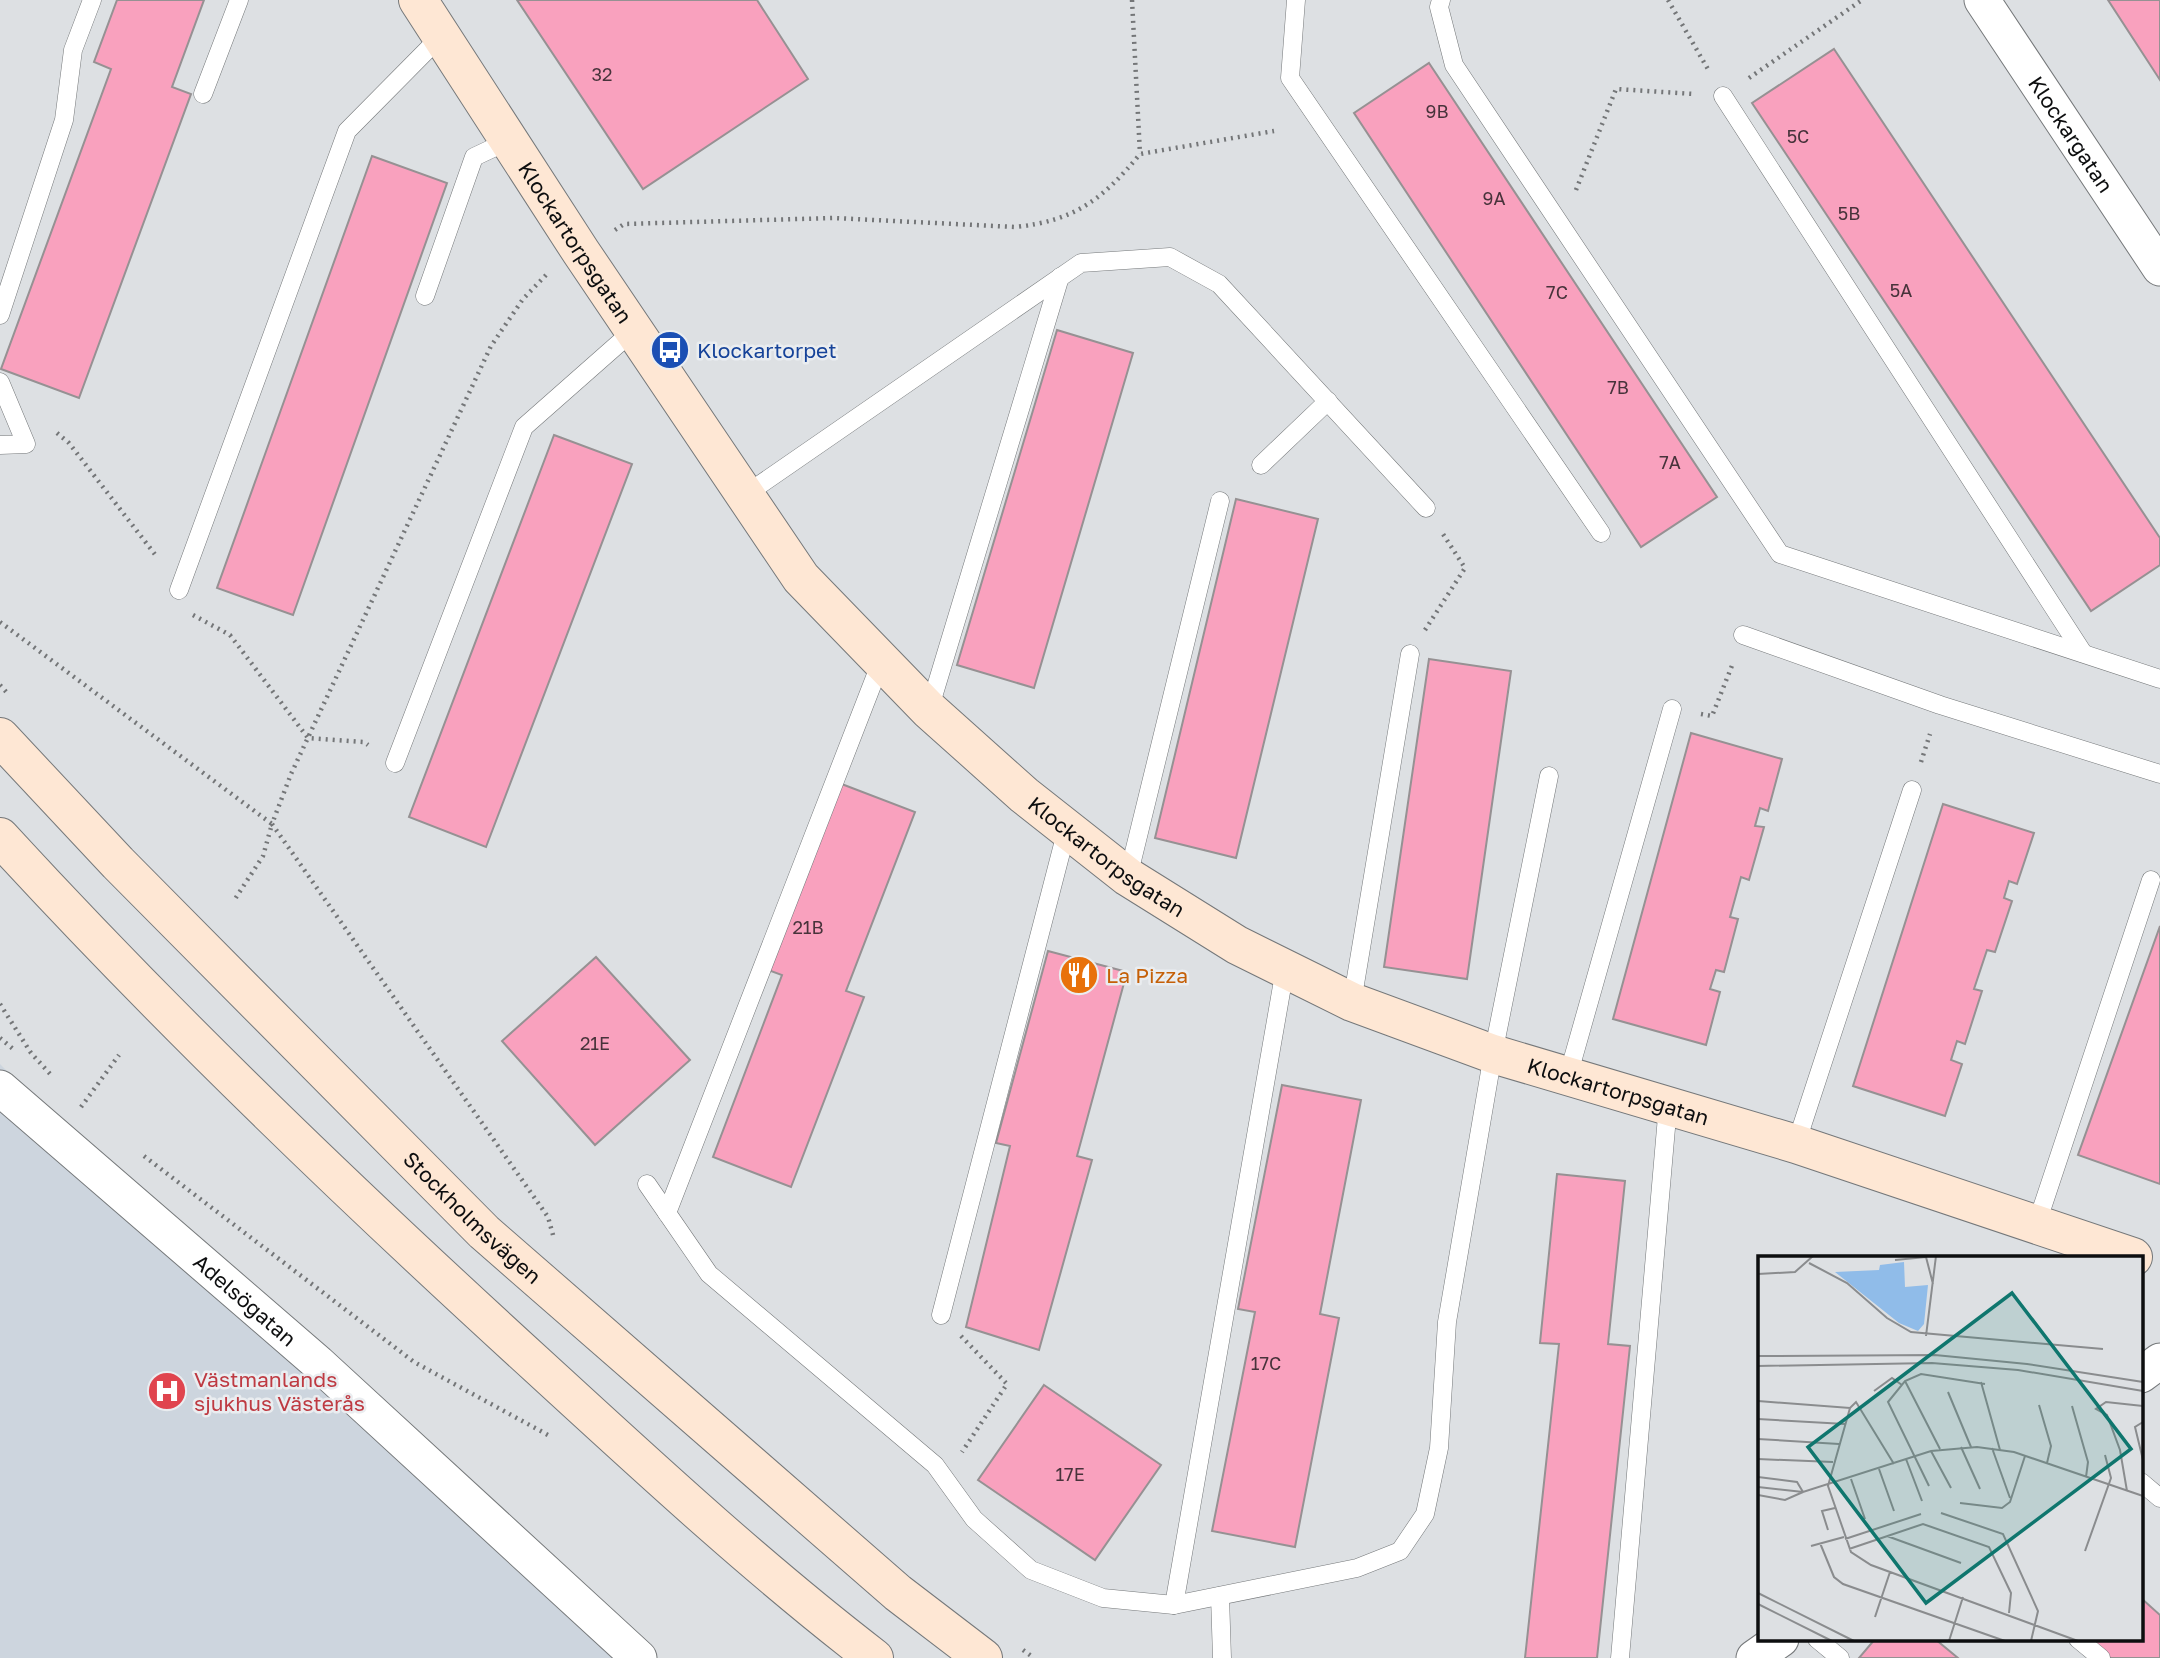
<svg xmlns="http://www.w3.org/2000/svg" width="2160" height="1658" viewBox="0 0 2160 1658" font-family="'Golos Text',sans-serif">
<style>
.built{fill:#cdd5de}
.building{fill:#f9a1be;stroke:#969193;stroke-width:2}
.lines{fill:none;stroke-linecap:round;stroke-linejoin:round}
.lane-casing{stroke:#75787a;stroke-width:19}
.street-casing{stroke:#75787a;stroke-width:37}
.secondary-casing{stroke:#75787a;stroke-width:40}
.path{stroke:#747678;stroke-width:4.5;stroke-dasharray:2 5;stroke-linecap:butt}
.lane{stroke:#fff;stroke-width:18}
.street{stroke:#fff;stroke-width:35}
.secondary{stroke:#fee7d4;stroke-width:38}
.labels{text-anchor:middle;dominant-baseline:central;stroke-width:5;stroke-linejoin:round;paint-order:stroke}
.number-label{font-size:18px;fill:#48333b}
.street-label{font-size:21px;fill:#0d0e0f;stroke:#eaedf0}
.transit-label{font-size:21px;fill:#164399;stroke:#eaedf0;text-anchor:start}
.food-label{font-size:21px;fill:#c56008;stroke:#eaedf0;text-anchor:start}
.health-label{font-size:21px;fill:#be3a42;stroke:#eaedf0;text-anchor:start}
.inset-road{fill:none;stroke:#8a8c8e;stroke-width:2}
.view{fill:#0f766e;fill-opacity:0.15;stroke:#0f766e;stroke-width:3.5}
.inset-edge{fill:none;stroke:#0d0e0f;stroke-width:3.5}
</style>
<rect width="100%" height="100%" fill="#dde0e3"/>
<path class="built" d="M 0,1064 L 276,1343 L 632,1658 L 0,1658 Z"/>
<g class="building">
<path d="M 117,0 L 204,0 L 172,87 L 191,94 L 79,398 L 1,369 L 111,69 L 94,62 Z"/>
<path d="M 517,0 L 757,0 L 808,79 L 643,189 Z"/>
<path d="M 2108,0 L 2160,0 L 2160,80 Z"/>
<path d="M 1834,49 L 2160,538 L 2160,565 L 2091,611 L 1752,103 Z"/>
<path d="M 1429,63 L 1717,497 L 1641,547 L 1354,113 Z"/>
<path d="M 372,156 L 447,183 L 293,615 L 217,588 Z"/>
<path d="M 1057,330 L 1133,353 L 1034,688 L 957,665 Z"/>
<path d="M 554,435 L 632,464 L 486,847 L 409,817 Z"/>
<path d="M 1236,499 L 1318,519 L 1236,858 L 1155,838 Z"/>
<path d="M 1429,659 L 1511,671 L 1467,979 L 1384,967 Z"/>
<path d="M 1691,733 L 1782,759 L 1768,811 L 1760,808 L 1755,826 L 1764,827 L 1749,880 L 1741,877 L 1730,917 L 1738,919 L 1724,972 L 1716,970 L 1710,989 L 1720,992 L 1706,1045 L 1613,1019 Z"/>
<path d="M 839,783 L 915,812 L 846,991 L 864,997 L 791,1187 L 713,1157 L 782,975 L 768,970 Z"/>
<path d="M 1943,804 L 2034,833 L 2017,884 L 2009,881 L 2004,898 L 2012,901 L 1995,952 L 1987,950 L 1974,989 L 1982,991 L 1965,1044 L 1957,1041 L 1951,1060 L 1962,1064 L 1945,1116 L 1853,1086 Z"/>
<path d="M 2160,926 L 2160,1184 L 2078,1155 Z"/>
<path d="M 1048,951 L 1127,972 L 1077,1156 L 1092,1160 L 1039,1350 L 966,1327 L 1010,1146 L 996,1143 Z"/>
<path d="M 596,957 L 690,1060 L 595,1145 L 502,1041 Z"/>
<path d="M 1282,1085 L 1361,1100 L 1320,1314 L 1339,1318 L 1295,1547 L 1212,1531 L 1255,1312 L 1238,1309 Z"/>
<path d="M 1557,1174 L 1625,1181 L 1608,1344 L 1630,1346 L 1597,1658 L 1525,1658 L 1559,1344 L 1540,1343 Z"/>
<path d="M 1044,1385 L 1161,1465 L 1095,1560 L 978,1480 Z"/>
<path d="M 2141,1598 L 2160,1615 L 2160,1658 L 2109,1658 L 2086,1639 L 2141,1639 Z"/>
<path d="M 1875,1639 L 1935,1639 L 1958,1658 L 1859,1658 Z"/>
</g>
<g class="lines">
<g class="lane-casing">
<g id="lane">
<path d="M 1296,0 L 1290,78 L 1601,533"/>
<path d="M 1441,0 L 1439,7 L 1454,65 L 1780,554 L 2160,679"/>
<path d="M 203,94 L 239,0"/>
<path d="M 1723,96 L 2083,653"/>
<path d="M 425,296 L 474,157 L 508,141"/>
<path d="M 0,315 L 64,120 L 73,50 L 92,0"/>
<path d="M 0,382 L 26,444 L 0,445"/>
<path d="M 1261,465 L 1328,401"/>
<path d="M 745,495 L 1081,263 L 1170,257 L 1219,284 L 1426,508"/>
<path d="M 179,590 L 347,131 L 441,36"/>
<path d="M 1743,635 L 1940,705 L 2160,774"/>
<path d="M 929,710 L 1060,277"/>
<path d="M 395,763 L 524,427 L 634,330"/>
<path d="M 1128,877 L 1220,501"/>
<path d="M 1352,1002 L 1410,654"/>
<path d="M 1568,1076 L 1672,709"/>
<path d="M 1796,1144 L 1912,790"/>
<path d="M 647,1184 L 709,1274 L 935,1465 L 974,1519 L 1031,1570 L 1103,1598 L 1174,1605 L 1357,1568 L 1400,1551 L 1425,1514 L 1439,1448 L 1447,1322 L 1493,1054 L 1549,776"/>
<path d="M 667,1213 L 881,662"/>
<path d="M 2037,1223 L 2151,880"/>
<path d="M 941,1315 L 1067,829"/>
<path d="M 2141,1482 L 2160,1498"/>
<path d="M 1220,1596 L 1222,1658"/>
<path d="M 1174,1605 L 1285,969"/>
<path d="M 1817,1639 L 1840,1658"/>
<path d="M 2078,1639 L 2101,1658"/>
<path d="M 1620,1658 L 1668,1105"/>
</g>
</g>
<g class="street-casing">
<g id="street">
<path id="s1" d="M 1982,0 L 2160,268"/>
<path id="s2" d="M 0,1088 L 318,1363 L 639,1658"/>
<path d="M 2141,1375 L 2160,1361"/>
<path d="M 1754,1658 L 1781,1639"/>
</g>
</g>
<g class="secondary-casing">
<g id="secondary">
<path id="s3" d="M 418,0 L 581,252 L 801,578 L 929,710 L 1024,795 L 1128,877 L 1237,945 L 1352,1002 L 1493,1054 L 1796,1144 L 2133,1257"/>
<path id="s4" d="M 0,737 L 118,863 L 484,1232 L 898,1593 L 983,1658"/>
<path d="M 0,837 C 170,1022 352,1196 537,1365 C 646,1465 757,1568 874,1658"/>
</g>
</g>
<g class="path">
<path d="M 1132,0 L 1140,154"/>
<path d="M 1668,0 L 1709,71"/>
<path d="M 1749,78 L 1862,0"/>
<path d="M 1576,190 L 1616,89 L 1694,94"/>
<path d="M 615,230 L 624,224 L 834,218 L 1015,227 C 1075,221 1103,199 1140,154 L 1274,131"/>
<path d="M 546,275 L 523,299 L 491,346 L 291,774 L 272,824 L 548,1217 L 553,1235"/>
<path d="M 57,433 L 69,443 L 157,557"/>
<path d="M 193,615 L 230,635 L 308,738 L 364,742 L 368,745"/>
<path d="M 0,622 L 272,824 L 263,856 L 235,899"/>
<path d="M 1425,630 L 1465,568 L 1443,534"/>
<path d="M 0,685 L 9,695"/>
<path d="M 1701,714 L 1712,716 L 1733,663"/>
<path d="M 1921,762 L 1930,734"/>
<path d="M 0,1004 L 31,1053 L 52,1076"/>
<path d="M 0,1038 L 13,1049"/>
<path d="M 81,1107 L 119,1055"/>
<path d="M 144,1156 L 414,1362 L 548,1435"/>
<path d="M 961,1336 L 1007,1384 L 962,1452"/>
<path d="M 1023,1650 L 1034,1658"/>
</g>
<use href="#lane" class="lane"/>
<use href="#street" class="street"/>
<use href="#secondary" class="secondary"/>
</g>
<defs>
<g id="bus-disc" transform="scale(2.0125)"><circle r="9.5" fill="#1a4fb4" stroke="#eaedf0"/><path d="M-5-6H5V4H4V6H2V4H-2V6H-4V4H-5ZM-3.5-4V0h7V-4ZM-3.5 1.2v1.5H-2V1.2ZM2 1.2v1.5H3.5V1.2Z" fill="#fff"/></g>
<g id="restaurant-disc" transform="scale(2.0125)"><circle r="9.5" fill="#e8710a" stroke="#eaedf0"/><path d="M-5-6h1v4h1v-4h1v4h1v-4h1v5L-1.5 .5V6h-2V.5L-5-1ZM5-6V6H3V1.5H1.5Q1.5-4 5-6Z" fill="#fff"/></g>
<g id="hospital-disc" transform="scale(2.0125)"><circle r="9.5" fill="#e0444e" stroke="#eaedf0"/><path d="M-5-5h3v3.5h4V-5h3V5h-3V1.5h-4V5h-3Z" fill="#fff"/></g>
</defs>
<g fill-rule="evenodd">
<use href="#bus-disc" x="670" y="350"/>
<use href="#restaurant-disc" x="1079" y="975"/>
<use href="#hospital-disc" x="167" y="1391"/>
</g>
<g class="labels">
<g class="number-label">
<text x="602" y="74">32</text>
<text x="1437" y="111">9B</text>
<text x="1798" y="136">5C</text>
<text x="1494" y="198">9A</text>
<text x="1849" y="213">5B</text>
<text x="1901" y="290">5A</text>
<text x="1557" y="292">7C</text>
<text x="1618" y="387">7B</text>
<text x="1670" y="462">7A</text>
<text x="808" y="927">21B</text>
<text x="595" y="1043">21E</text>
<text x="1266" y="1363">17C</text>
<text x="1070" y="1474">17E</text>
</g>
<g class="street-label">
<text stroke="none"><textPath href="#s1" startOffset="161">Klockargatan</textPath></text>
<text stroke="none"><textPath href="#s3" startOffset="289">Klockartorpsgatan</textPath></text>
<text stroke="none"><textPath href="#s3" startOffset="1108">Klockartorpsgatan</textPath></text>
<text stroke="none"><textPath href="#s3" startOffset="1675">Klockartorpsgatan</textPath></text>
<text stroke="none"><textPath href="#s4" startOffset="674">Stockholmsvägen</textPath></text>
<text stroke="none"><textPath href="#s2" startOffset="324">Adelsögatan</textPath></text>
</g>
<g class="transit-label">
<text x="697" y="350">Klockartorpet</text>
</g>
<g class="food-label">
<text x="1106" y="975">La Pizza</text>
</g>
<g class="health-label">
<text x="194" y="1379">Västmanlands<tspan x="194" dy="24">sjukhus Västerås</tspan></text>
</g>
</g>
<g transform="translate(1758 1256)">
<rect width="385" height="385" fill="#dde0e3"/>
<path d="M 146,6 L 147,31 L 170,29 L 166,68 L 160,75 L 141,67 L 77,16 L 121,14 L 122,9 Z" fill="#90bce9"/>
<path class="inset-road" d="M 137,4 L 168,1 L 175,28M 51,7 L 89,27 L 129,62 L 153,76 L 345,93M 0,18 L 37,16 L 55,0M 168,80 L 178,0M 0,100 L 177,99 L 269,108 L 385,126M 0,110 L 174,107 L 260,114 L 385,135M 147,125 L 182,193M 223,126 L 242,194M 116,135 L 134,122 L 144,129M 190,136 L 213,191M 0,145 L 92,152 L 98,146 L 136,208M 281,149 L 293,190 L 289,207M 314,150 L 330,206 L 328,221M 92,152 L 70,230 L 93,296 L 113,309 L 320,385M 0,163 L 87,168M 385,166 L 377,171 L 385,204M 0,183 L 81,188M 203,191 L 222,233M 234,192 L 252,242M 173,195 L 193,232M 0,203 L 75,206M 148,203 L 164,245M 121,213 L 136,255M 0,221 L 39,226 L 45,236M 93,223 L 107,263M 171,230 L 130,146 L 147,125 L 163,118 L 227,128M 0,231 L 45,236 L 173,195 L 219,191 L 256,196 L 385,240M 369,235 L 362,194 L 349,159 L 338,153 L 348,146 L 385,150M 0,239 L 27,244 L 45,236M 202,247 L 244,252 L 252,246 L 267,200M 183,257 L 245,278 L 280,355 L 273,385M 70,274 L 64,255 L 77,252M 129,280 L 203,307M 87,283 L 163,258M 62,287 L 76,321 L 85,328 L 247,385M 53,290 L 86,281M 91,293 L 165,268 L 231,291 L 253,337 L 251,357M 327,295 L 353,222 L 347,199M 0,337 L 96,385M 0,348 L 74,385M 117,361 L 132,316M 191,385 L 205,341"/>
<path class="view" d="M 254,37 L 373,193 L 168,347 L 50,191 Z"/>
<rect width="385" height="385" class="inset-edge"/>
</g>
</svg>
